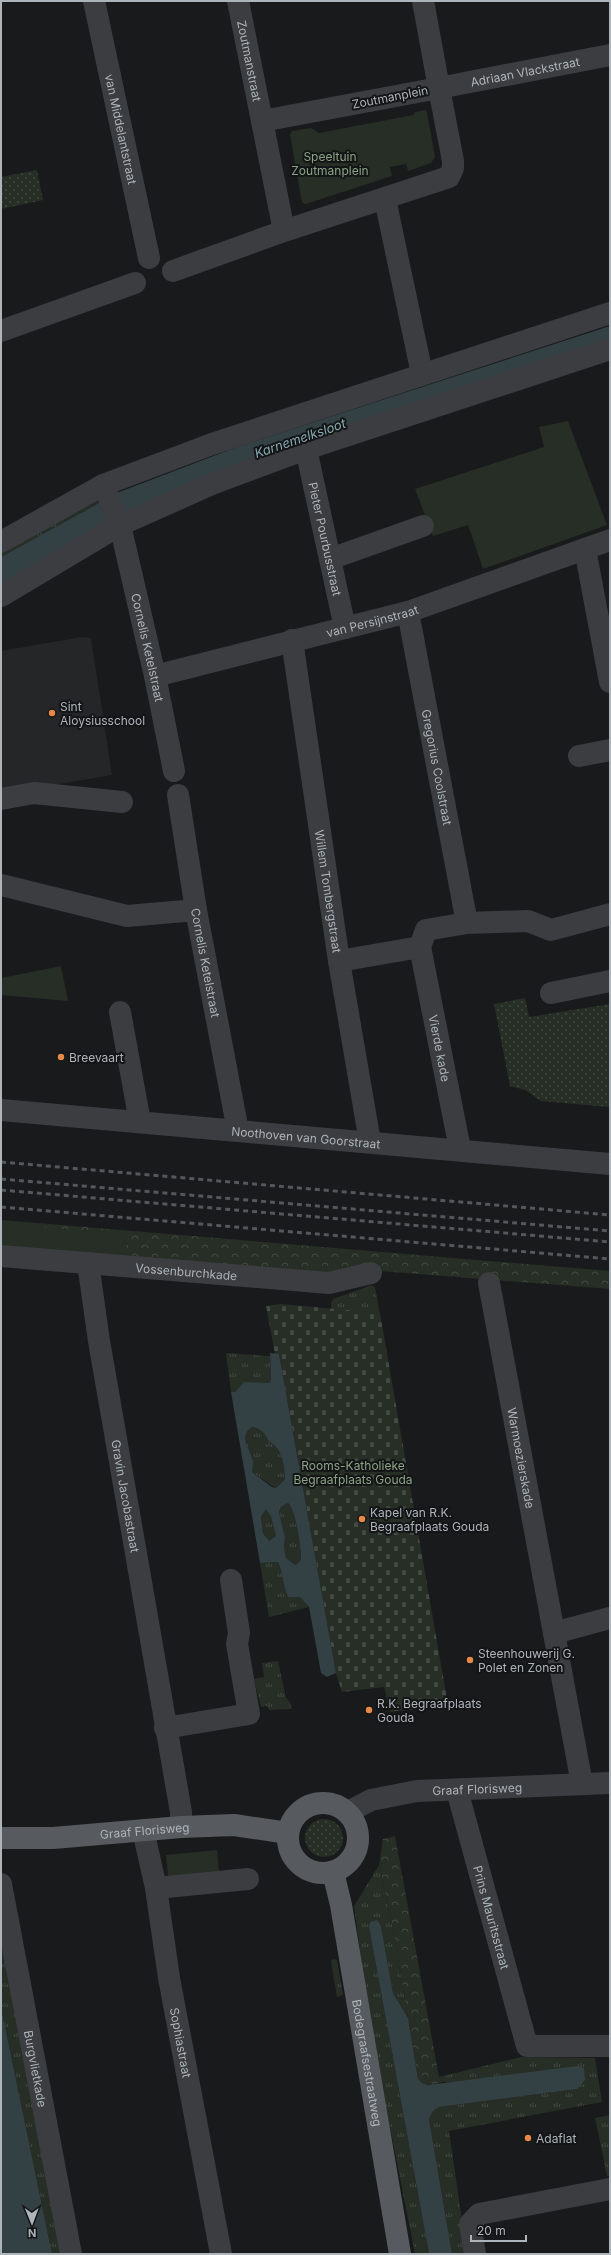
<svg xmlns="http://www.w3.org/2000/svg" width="611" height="2255" viewBox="0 0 611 2255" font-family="Inter,sans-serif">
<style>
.built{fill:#252628}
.grass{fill:url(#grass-tufts)}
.forest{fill:url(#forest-crowns)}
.cemetery{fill:url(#cemetery-stones)}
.park{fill:#262e26}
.garden{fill:url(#garden-dots)}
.water{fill:#334044;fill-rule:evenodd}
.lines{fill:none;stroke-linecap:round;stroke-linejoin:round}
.minor{stroke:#3b3d40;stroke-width:22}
.major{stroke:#575b5f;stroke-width:22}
.rail{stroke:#54575b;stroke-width:3;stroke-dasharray:5 4;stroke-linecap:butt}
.poi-dot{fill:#e58848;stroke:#141516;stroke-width:1.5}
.labels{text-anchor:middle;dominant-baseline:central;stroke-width:4;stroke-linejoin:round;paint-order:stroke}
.street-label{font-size:12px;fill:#adb4ba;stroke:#141516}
.park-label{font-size:12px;fill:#8ba385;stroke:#141516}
.poi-label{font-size:12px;fill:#adb4ba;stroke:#141516;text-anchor:start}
.water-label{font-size:13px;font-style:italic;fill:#87a9b2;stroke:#141516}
</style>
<defs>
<pattern id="grass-tufts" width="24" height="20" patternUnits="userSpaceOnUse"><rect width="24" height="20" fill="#262e26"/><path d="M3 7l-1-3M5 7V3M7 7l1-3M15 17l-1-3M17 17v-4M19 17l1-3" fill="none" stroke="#434a43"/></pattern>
<pattern id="forest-crowns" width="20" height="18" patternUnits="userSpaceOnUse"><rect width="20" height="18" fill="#262e26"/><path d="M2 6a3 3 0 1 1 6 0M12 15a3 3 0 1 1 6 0" fill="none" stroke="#434a43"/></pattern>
<pattern id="cemetery-stones" width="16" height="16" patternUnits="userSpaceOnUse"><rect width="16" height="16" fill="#262e26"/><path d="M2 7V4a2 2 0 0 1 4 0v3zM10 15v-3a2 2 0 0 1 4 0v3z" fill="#434a43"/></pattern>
<pattern id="garden-dots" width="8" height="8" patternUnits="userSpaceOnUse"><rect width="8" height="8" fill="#262e26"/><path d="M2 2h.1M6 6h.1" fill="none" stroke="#434a43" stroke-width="1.8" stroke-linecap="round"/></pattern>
</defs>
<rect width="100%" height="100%" fill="#191a1b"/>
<path class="built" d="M 82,637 L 91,638 L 112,775 L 1,794 L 1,651 Z"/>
<g class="grass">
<path d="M 96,500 L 99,503 L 1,557 L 1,553 Z"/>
<path d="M 372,1285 L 375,1287 L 381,1320 L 333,1329 L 331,1303 L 333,1299 Z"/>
<path d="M 226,1353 L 270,1356 L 271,1381 L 269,1383 L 244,1383 L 235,1392 L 231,1392 Z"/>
<path d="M 253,1427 C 262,1430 265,1433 269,1442 C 283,1448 284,1466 285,1479 L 276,1488 L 252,1472 L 245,1434 L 249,1428 Z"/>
<path d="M 288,1503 C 296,1509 301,1549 301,1560 L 295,1565 L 286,1558 L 284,1546 L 285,1537 L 279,1512 L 281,1507 Z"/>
<path d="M 266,1509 L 271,1517 L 276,1536 L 269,1541 L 263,1533 L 261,1517 Z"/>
<path d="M 278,1562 L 283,1578 L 309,1607 L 269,1617 L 260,1563 Z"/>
<path d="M 278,1661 L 286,1698 L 289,1701 L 292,1709 L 269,1710 L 267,1706 L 261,1707 L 254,1679 L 264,1677 L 262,1663 Z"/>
<path d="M 379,1865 L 394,1934 L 408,2018 L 393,1993 L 381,1926 L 370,1922 L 369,1927 L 429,2254 L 415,2254 L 371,2031 L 354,1906 Z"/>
<path d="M 1,1913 L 66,2254 L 52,2254 L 1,2007 Z"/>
<path d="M 333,1959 L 337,1960 L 343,1995 L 337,1997 L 331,1961 Z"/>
<path d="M 521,2057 L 595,2058 L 602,2102 L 449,2131 L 467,2254 L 452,2254 L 429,2119 L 433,2111 L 439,2107 L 577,2089 L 444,2082 L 439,2077 Z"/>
<path d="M 610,2115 L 610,2176 L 607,2176 L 595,2118 Z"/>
</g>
<g class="forest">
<path d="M 1,1220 L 610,1271 L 610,1289 L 355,1269 L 332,1279 L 1,1252 Z"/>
<path d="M 395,1836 L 439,2077 L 444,2082 C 434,2084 425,2088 418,2079 L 394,1934 L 379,1865 L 383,1839 Z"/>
</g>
<path class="cemetery" d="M 281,1304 L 380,1313 L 448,1705 L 390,1712 L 384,1687 L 342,1692 L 336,1673 L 279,1354 L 275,1354 L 266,1306 Z"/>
<g class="park">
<path d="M 425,110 L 427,112 L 435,157 L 431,163 L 408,171 L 406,164 L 390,167 L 392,176 L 306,204 L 302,203 L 290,135 L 292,131 L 311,128 L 319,133 L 413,115 L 415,112 Z"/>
<path d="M 568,421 L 607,525 L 483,569 L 468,525 L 433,536 L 415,489 L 544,447 L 539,427 Z"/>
<path d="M 61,966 L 68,1001 L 1,995 L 1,978 Z"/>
<path d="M 1,1223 L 127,1235 L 125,1261 L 1,1249 Z"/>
<path d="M 217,1850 L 219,1871 L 168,1876 L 166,1855 Z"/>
</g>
<g class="garden">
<path d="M 37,170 L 43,200 L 1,209 L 1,177 Z"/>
<path d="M 525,998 L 529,1017 L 610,1004 L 609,1107 L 541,1101 L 525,1090 L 510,1086 L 494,1004 Z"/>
<circle cx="324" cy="1838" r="19"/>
</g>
<g class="water">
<path d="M 610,326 L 610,342 L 125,515 L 114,494 L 237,447 Z"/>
<path d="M 99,503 L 105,503 L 109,523 L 1,586 L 1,557 Z"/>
<path d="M 270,1353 L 279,1354 L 336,1673 L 327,1677 L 321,1673 L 309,1607 L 300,1597 L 288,1597 C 283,1585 283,1574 278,1562 L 260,1563 L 231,1392 L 235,1392 L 244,1382 L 269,1383 L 271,1381 ZM 253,1427 C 262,1430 265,1433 269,1442 C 283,1448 284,1466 285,1479 L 276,1488 L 272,1487 L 252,1472 C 252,1468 253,1465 253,1462 C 251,1451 237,1434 253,1427 ZM 288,1503 C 296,1509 301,1549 301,1560 L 295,1565 L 286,1558 L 284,1546 L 285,1537 L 279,1512 L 281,1507 ZM 266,1509 L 271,1517 L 276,1536 L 269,1541 L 263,1533 L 261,1517 Z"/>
<path d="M 377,1920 L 381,1926 L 393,1993 L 408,2018 L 418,2079 L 422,2083 L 428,2085 L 578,2066 L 584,2068 L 585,2080 L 577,2089 L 439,2107 L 433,2111 L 429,2119 L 452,2254 L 429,2254 L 369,1927 L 370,1922 Z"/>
<path d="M 1,2007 L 52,2254 L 1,2254 Z"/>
</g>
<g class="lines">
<g class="minor">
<path id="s1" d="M 94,1 L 149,258"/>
<path id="s2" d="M 238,1 L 262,121"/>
<path id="s3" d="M 423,1 L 439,88 L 610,55"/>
<path d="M 385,199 L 422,374"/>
<path d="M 173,271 L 284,231 L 449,177 L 453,168 L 453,161 L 439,88 L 262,121 L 284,231"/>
<path d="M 1,331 L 135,283"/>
<path id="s4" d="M 306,449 L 345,628"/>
<path id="s5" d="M 103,485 L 120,525 L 155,676 L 174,771"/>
<path d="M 1,542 L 103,485 L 212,444 L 610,313"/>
<path d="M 585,549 L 610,682"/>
<path d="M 330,559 L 423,526"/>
<path d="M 1,596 L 120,525 L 212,484 L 306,449 L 610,349"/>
<path id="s6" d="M 408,612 L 467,923"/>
<path id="s7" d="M 292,640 L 339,961 L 370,1142"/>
<path id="s8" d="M 155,676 L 408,612 L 610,540"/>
<path d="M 579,756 L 610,750"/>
<path id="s9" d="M 178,795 L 196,910 L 238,1131"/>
<path d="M 1,799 L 34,793 L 122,802"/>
<path d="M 1,885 L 127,916 L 196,910"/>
<path id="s10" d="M 420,947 L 460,1149"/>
<path d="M 339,961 L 420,947 L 426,930 L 467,923 L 528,921 L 551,930 L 610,914"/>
<path d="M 551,993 L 610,981"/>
<path d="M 120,1012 L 140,1122"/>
<path id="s11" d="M 1,1110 L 610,1164"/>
<path id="s12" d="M 1,1256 L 329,1283 L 371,1273"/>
<path id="s13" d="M 88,1263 L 99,1341 L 181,1812 L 181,1827"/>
<path id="s14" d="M 489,1283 L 582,1784"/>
<path d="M 554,1633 L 610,1618"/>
<path d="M 165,1728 L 249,1714 L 237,1644 L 239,1633 L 231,1580"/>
<path id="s15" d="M 457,1790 L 527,2046 L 610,2046"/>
<path id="s16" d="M 348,1812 L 371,1800 L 417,1791 L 610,1783"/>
<path id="s17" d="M 143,1830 L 156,1888 L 169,1978 L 221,2254"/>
<path id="s18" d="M 1,1884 L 71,2254"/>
<path d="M 156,1888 L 248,1879"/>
<path d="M 475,2254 L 470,2224 L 479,2214 L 610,2189"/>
</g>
<g class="major">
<circle cx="323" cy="1838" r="35"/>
<path id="s19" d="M 1,1838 L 53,1838 L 181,1827 L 234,1825 L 288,1833"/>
<path id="s20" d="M 333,1872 L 341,1905 L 400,2254"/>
</g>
<g class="rail">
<path d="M 1,1162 L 610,1215"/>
<path d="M 1,1179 L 610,1231"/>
<path d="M 1,1190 L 610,1242"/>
<path d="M 1,1207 L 610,1259"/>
</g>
</g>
<g class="poi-dot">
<circle cx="52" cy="713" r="4"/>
<circle cx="61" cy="1057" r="4"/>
<circle cx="362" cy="1519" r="4"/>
<circle cx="470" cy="1660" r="4"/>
<circle cx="369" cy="1710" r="4"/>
<circle cx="528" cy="2138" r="4"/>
</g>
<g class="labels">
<g class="street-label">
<text stroke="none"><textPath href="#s2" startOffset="61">Zoutmanstraat</textPath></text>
<text stroke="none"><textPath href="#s3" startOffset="176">Adriaan Vlackstraat</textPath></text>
<text transform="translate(390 97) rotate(-11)">Zoutmanplein</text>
<text stroke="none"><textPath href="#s1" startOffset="131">van Middelantstraat</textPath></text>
<text stroke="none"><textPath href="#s4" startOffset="92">Pieter Pourbusstraat</textPath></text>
<text stroke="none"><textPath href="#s8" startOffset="224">van Persijnstraat</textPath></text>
<text stroke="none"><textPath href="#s5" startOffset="169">Cornelis Ketelstraat</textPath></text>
<text stroke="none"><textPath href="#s6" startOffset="158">Gregorius Coolstraat</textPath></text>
<text stroke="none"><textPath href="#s7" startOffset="254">Willem Tombergstraat</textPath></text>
<text stroke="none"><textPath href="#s9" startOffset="170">Cornelis Ketelstraat</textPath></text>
<text stroke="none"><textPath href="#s10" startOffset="103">Vierde kade</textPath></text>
<text stroke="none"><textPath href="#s11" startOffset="306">Noothoven van Goorstraat</textPath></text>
<text stroke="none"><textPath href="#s12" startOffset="186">Vossenburchkade</textPath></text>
<text stroke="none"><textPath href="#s14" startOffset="178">Warmoezierskade</textPath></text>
<text stroke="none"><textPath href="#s13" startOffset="236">Gravin Jacobastraat</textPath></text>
<text stroke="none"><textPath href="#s16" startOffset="133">Graaf Florisweg</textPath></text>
<text stroke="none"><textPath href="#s19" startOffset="144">Graaf Florisweg</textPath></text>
<text stroke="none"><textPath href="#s15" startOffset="132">Prins Mauritsstraat</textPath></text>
<text stroke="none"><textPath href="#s17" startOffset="216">Sophiastraat</textPath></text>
<text stroke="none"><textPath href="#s20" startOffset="194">Bodegraafsestraatweg</textPath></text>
<text stroke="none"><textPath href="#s18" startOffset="188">Burgvlietkade</textPath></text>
</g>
<g class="park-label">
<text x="330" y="156">Speeltuin<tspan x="330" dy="14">Zoutmanplein</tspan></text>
<text x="353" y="1465">Rooms-Katholieke<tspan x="353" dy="14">Begraafplaats Gouda</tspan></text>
</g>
<g class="poi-label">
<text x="60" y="706">Sint<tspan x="60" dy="14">Aloysiusschool</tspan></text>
<text x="69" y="1057">Breevaart</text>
<text x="370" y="1512">Kapel van R.K.<tspan x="370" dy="14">Begraafplaats Gouda</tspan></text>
<text x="478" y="1653">Steenhouwerij G.<tspan x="478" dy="14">Polet en Zonen</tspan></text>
<text x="377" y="1703">R.K. Begraafplaats<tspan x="377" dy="14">Gouda</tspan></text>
<text x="536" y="2138">Adaflat</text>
</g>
<g class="water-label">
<text transform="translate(300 438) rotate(-19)">Karnemelksloot</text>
</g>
</g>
<rect width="611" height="2255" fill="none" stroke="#adb4ba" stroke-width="4"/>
<g transform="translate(32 2223) rotate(179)" stroke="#141516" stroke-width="3" paint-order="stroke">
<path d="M0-3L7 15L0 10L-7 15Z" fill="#adb4ba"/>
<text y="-6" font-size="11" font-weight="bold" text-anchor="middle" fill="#adb4ba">N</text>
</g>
<path d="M471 2235v6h55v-6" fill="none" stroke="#adb4ba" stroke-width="2"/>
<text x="477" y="2235" font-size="12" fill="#adb4ba" stroke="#141516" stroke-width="3" paint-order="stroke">20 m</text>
</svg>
